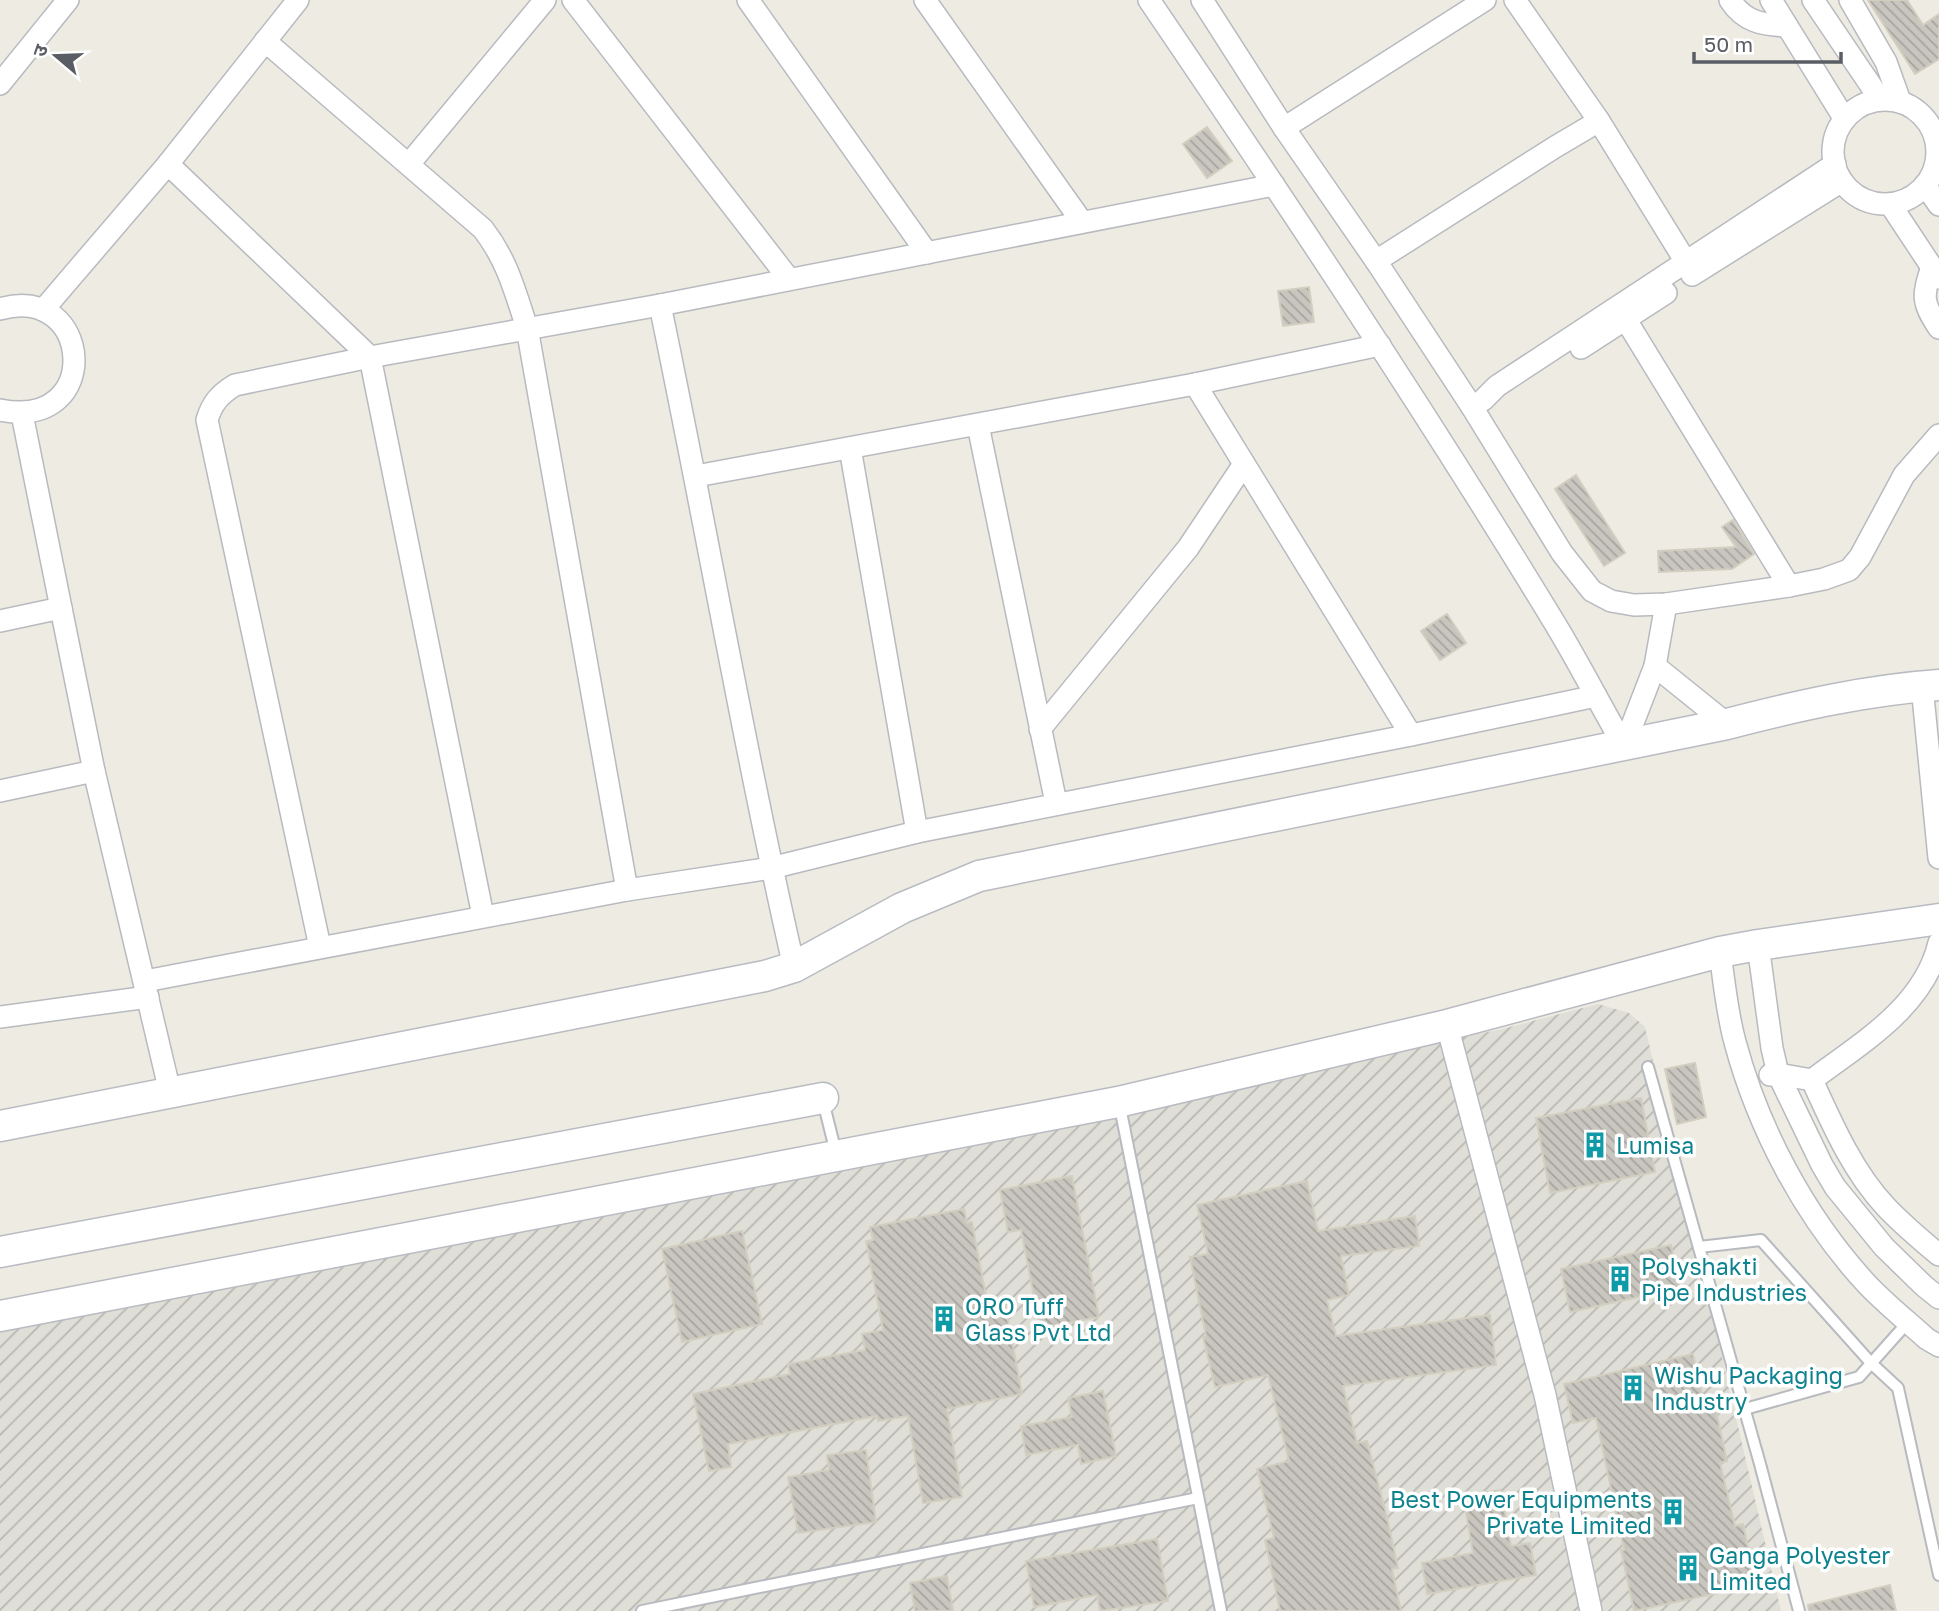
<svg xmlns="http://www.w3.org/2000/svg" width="1939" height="1611" viewBox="0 0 1939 1611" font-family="'Golos Text','Noto Sans Devanagari',sans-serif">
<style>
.industrial{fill:url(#industrial-furrows)}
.building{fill:url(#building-back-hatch);stroke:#d3cfc0;stroke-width:2}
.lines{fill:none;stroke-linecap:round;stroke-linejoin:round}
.service-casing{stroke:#b7babf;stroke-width:14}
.minor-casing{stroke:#b7babf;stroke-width:24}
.secondary-casing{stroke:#b8bbc2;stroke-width:33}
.service{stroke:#fff;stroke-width:10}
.minor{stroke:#fff;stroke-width:21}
.secondary{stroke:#fff;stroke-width:30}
.labels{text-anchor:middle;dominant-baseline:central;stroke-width:7;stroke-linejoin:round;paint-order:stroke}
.culture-label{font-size:23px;fill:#0d838f;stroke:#fff;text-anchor:start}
</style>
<defs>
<pattern id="industrial-furrows" width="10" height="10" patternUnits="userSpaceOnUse" patternTransform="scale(1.75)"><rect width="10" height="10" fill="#dfded7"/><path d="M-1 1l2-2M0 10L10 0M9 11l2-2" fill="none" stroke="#b8b7b2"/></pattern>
<pattern id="building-back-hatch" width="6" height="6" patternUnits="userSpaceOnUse" patternTransform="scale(1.75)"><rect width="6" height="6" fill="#c9c6bf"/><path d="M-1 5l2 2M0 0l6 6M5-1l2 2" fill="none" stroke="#a6a49f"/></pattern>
</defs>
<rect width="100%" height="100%" fill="#eeece2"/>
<path class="industrial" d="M 1598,1004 L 1629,1013 L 1645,1027 L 1781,1611 L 0,1611 L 0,1325 L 1108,1112 L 1502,1029 Z"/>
<g class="building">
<path d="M 1868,0 L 1907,0 L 1923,25 L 1939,14 L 1939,59 L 1915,74 Z"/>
<path d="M 1207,127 L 1232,161 L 1207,178 L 1183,144 Z"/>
<path d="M 1309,287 L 1314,322 L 1283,326 L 1278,291 Z"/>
<path d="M 1576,475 L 1625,553 L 1604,566 L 1555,489 Z"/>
<path d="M 1733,520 L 1754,554 L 1732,569 L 1659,572 L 1658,551 L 1736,547 L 1722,527 Z"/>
<path d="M 1447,614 L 1466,643 L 1440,660 L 1421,631 Z"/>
<path d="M 1695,1063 L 1706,1117 L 1677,1124 L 1665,1069 Z"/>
<path d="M 1641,1098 L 1655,1172 L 1550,1193 L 1536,1118 Z"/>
<path d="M 1072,1176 L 1099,1317 L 1040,1328 L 1021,1230 L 1008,1232 L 1000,1190 Z"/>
<path d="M 1307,1181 L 1318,1231 L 1415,1216 L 1419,1246 L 1341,1256 L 1349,1295 L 1327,1300 L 1336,1336 L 1490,1315 L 1496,1365 L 1343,1386 L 1357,1443 L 1367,1441 L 1386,1513 L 1398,1568 L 1392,1569 L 1401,1611 L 1280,1611 L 1265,1540 L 1274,1538 L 1257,1469 L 1289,1461 L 1268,1375 L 1215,1387 L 1203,1337 L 1206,1336 L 1190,1257 L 1208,1254 L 1197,1205 Z"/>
<path d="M 964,1209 L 967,1223 L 972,1222 L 988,1307 L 1005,1304 L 1022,1394 L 947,1409 L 962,1497 L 923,1503 L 908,1416 L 878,1421 L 877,1416 L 728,1444 L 731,1467 L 709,1471 L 693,1394 L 790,1374 L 788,1364 L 865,1350 L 862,1334 L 883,1330 L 866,1241 L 873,1240 L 870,1227 Z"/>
<path d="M 742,1231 L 762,1324 L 682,1342 L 662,1249 Z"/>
<path d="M 1671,1245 L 1680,1288 L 1570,1312 L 1561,1269 Z"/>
<path d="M 1693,1354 L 1705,1408 L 1715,1406 L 1727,1461 L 1720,1463 L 1735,1526 L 1743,1524 L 1756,1585 L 1634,1611 L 1621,1550 L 1624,1550 L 1596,1418 L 1573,1423 L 1564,1384 Z"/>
<path d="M 1103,1391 L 1116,1456 L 1081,1464 L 1078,1445 L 1026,1455 L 1021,1426 L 1072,1417 L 1068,1398 Z"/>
<path d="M 866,1450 L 876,1522 L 798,1533 L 788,1477 L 829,1470 L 827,1455 Z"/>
<path d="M 1501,1490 L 1511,1546 L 1530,1543 L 1536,1575 L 1427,1594 L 1422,1563 L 1473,1553 L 1463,1496 Z"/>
<path d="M 1157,1539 L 1168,1601 L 1100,1611 L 1097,1595 L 1034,1607 L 1026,1561 Z"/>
<path d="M 947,1576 L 953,1611 L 915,1611 L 910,1583 Z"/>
<path d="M 1890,1585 L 1896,1611 L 1809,1611 L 1808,1605 Z"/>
</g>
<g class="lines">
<g class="service-casing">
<g id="service">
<path d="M 1648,1067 L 1760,1464 L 1799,1611"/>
<path d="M 823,1101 L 836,1153"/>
<path d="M 1119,1102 L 1221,1611"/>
<path d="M 1699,1247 L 1761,1240 L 1871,1363 L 1898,1388 L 1939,1575"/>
<path d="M 1745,1409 L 1859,1377 L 1908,1322"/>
<path d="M 642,1611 L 1198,1498"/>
</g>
</g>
<g class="minor-casing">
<g id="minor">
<path d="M 573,0 L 789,279"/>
<path d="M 748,0 L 927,253"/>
<path d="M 925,0 L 1082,222"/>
<path d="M 1149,0 C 1287,203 1423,407 1551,617 C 1577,659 1599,703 1624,746"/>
<path d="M 1202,0 L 1284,128 L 1376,261 L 1472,407 L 1562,553 L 1592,591 L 1611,601 L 1634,605 L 1666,604 L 1789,586 L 1824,579 L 1849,570 L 1860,557 L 1904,475 L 1939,435"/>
<path d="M 1515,0 L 1599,121 L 1686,262"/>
<path d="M 1730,0 C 1744,22 1763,25 1787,26"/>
<path d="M 1771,0 L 1844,118"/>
<path d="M 1813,0 L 1880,99"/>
<path d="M 1850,0 L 1886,62 L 1900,101"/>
<path d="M 265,41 L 483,229 C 507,260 515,291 527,328 L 627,890"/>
<path d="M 0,84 L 68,0"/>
<circle cx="1885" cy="152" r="52"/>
<path d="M 1284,128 L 1485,0"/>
<path d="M 168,164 L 370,357 L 483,916"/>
<path d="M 409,164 L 545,0"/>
<path d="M 1925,185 L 1939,205"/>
<path d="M 1890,204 L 1939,278"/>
<path d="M 1376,261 L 1555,147 L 1599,121"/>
<path d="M 1932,267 C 1922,296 1922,303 1939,328"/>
<path d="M 1692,275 L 1842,181"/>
<path d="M 660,305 C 706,525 744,748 794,967"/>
<path d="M 0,309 C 92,282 105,431 0,410"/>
<path d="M 43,310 L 168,164 L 298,0"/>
<path d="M 1626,320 L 1789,586"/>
<path d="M 1581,348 L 1666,293"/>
<path d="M 1472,407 L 1483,400 L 1497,386 L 1835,164"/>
<path d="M 22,414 L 61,608"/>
<path d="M 978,425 L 1056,803"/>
<path d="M 850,448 L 917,832"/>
<path d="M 696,476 L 1195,384 L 1380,345"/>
<path d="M 0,621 L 61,608 L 94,771 L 170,1092"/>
<path d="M 1655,666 L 1727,724"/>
<path d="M 1922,686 L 1939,858"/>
<path d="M 1040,729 L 1188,548 L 1244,464"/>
<path d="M 1411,735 L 1596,696"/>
<path d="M 1624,746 L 1655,666 L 1666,604"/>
<path d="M 0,791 L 94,771"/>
<path d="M 1758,945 L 1772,1048 L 1778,1074 L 1822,1165 L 1835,1187 L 1884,1247 L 1924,1286 L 1939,1298"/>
<path d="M 320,947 L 207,420 C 212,403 220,394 235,385 L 370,357 L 660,305 L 1274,185"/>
<path d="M 1720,952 C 1724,982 1727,1013 1735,1042 C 1758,1128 1804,1215 1864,1281 C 1883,1302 1906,1320 1927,1339 L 1939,1346"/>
<path d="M 145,981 L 627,890 L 771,868 L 917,832 L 1411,735 L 1195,384"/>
<path d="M 0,1017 L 148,997"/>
<path d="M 1447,1025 L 1545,1395 L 1591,1611"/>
<path d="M 1770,1075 L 1778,1074 L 1812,1080 C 1832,1124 1853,1172 1886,1207 C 1902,1224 1921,1240 1939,1255"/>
<path d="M 1812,1080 C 1861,1043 1924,1007 1939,943"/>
</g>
</g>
<g class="secondary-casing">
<g id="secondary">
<path d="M 0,1126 L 765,976 L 794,967 L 902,908 L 979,876 L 1727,724 C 1796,706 1867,690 1939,685"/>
<path d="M 0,1252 L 823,1098"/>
<path d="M 0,1316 L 1118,1102 L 1447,1025 L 1720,952 L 1758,945 L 1939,919"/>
</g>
</g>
<use href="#service" class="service"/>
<use href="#minor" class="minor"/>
<use href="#secondary" class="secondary"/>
</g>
<defs>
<g id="building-bare" transform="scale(2.1)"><path d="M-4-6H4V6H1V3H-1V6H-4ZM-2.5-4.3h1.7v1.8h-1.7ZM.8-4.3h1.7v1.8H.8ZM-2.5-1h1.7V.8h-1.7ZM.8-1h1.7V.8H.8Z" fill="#0f9aa8" stroke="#fff" stroke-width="2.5" paint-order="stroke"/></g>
</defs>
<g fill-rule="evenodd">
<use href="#building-bare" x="1595" y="1145"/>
<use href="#building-bare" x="1620" y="1279"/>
<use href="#building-bare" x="944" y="1319"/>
<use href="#building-bare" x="1633" y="1388"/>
<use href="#building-bare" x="1673" y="1512"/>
<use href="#building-bare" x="1688" y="1568"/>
</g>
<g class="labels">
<g class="culture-label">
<text x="1616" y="1145">Lumisa</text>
<text x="1641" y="1266">Polyshakti<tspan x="1641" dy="26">Pipe Industries</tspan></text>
<text x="965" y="1306">ORO Tuff<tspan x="965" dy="26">Glass Pvt Ltd</tspan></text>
<text x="1654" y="1375">Wishu Packaging<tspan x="1654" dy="26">Industry</tspan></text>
<text x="1652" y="1499" text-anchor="end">Best Power Equipments<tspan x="1652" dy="26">Private Limited</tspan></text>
<text x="1709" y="1555">Ganga Polyester<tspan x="1709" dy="26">Limited</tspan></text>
</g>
</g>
<g transform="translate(56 56) rotate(289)" stroke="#ffffff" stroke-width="5" paint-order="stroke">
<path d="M0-5L12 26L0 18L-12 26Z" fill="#5a5e64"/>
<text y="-10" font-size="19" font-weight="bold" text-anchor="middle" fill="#5a5e64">उ</text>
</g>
<path d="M1694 52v10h147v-10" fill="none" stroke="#5a5e64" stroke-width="3.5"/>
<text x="1704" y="52" font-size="21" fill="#5a5e64" stroke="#ffffff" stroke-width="5" paint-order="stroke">50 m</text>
</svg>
